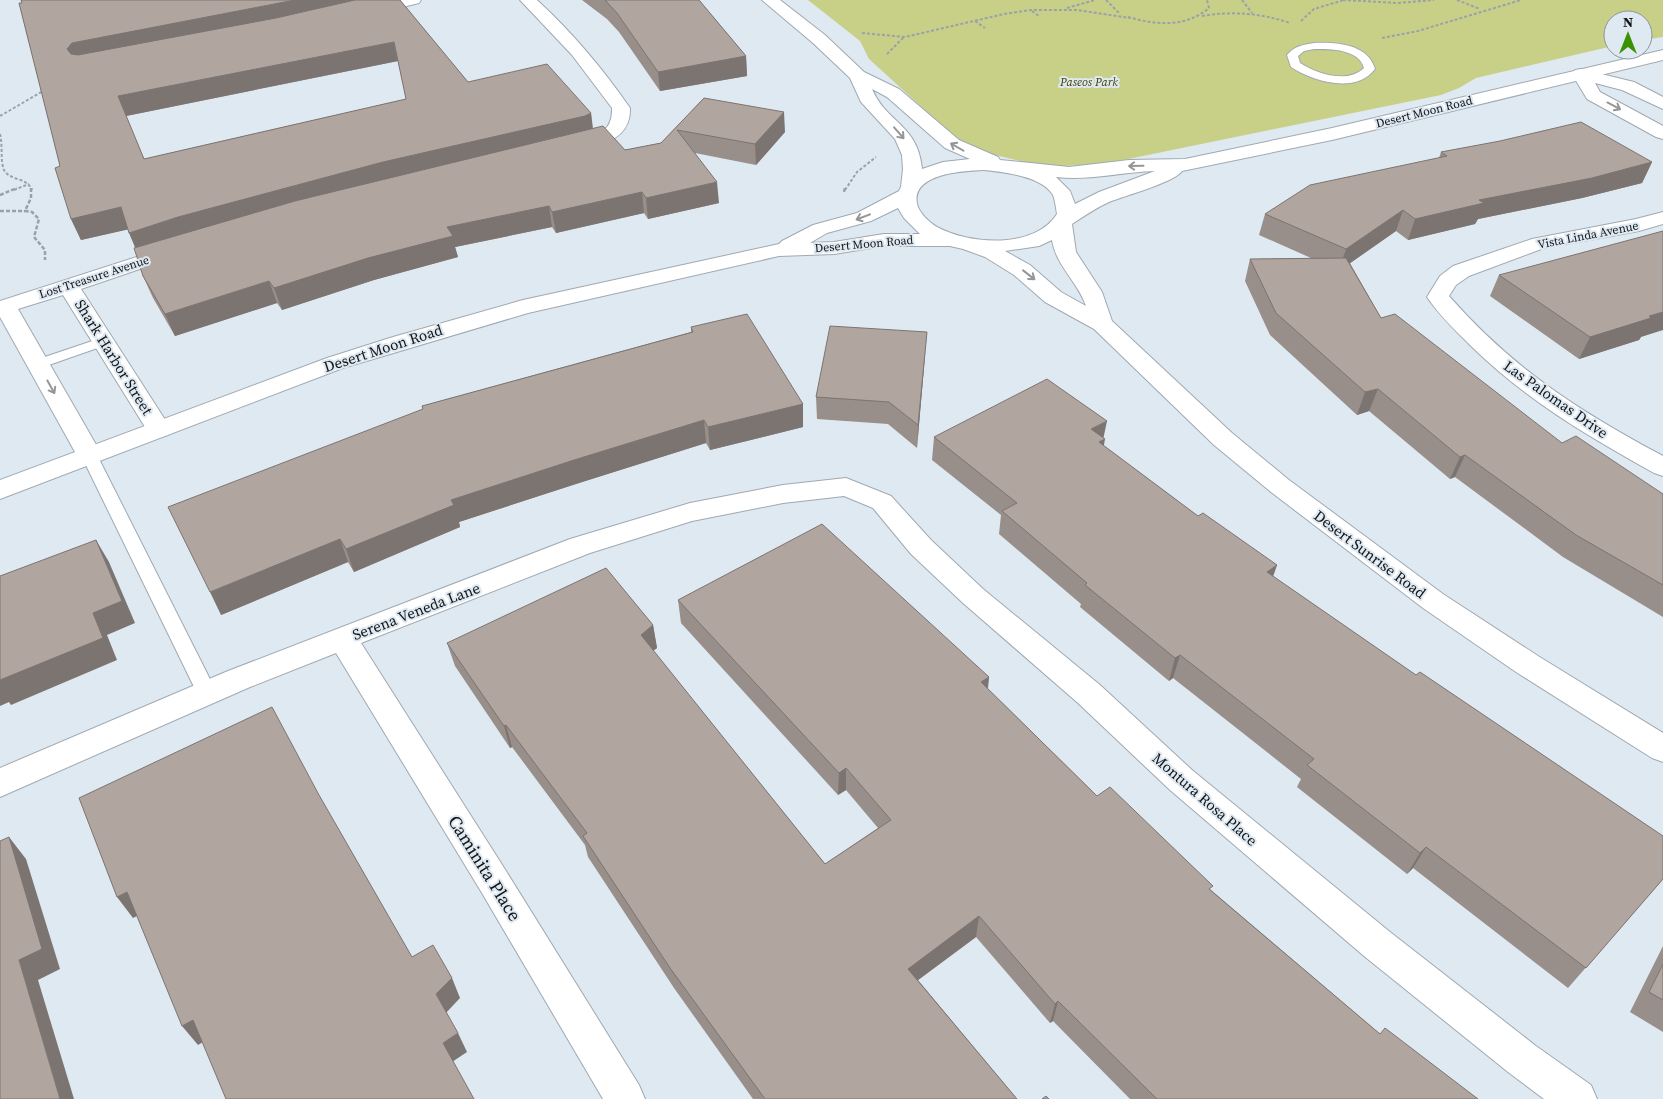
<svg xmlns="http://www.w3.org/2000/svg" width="1663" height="1099" viewBox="0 0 1663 1099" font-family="'Source Serif 4',serif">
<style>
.green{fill:#c8d087}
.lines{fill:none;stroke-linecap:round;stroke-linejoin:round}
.lane-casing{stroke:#a0a9b1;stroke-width:2}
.street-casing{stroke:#a0a9b1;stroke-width:2}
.secondary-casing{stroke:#a0a9b1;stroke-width:2}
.path-far1{stroke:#9aa2a9;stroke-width:2;stroke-dasharray:3 2;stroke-linecap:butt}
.path{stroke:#9aa2a9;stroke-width:2.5;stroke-dasharray:4 2;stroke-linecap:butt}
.lane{fill:#fff;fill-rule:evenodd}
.street{fill:#fff;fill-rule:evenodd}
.secondary{fill:#fff;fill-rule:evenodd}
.wall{fill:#988e8a;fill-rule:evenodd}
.shaded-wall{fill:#7c7470}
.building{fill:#b1a5a0;stroke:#7c7470;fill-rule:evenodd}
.oneway{stroke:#949697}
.labels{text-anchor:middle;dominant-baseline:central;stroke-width:4;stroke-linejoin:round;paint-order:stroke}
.far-park-label{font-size:12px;font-style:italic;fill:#3d4100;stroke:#dfe9f2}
.far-street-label{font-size:12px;fill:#121518;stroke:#dfe9f2}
.street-label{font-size:15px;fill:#121518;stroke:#dfe9f2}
.near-street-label{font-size:18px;fill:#121518;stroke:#dfe9f2}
</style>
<rect width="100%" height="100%" fill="#dfe9f2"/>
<path class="green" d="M 808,0 L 1663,0 L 1663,37 L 1643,40 L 1643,20 L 1613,20 L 1613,46 L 1476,78 L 1459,88 L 1441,95 L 1104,164 L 1061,166 L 1032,164 L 991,154 L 968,145 L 950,133 L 869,59 L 860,41 Z"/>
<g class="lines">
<g class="lane-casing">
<g id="lane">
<path d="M 1314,43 C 1336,42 1368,44 1375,69 C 1356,94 1314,82 1291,67 L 1287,55 C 1295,46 1302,45 1314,43 ZM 1314,49 C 1331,49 1359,49 1364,68 C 1348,84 1317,74 1300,63 L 1298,56 L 1304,51 Z"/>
<path d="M 104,337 L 109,338 L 111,341 L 109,344 L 43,367 L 33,367 L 31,364 L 33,361 Z"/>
<path d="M 89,450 L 95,451 L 97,455 L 217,693 L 214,698 L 207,701 L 200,698 L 197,693 L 81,455 L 83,451 Z"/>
</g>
</g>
<g class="street-casing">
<g id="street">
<path d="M 393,0 L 421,0 L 419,3 L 366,16 L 360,14 L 358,11 L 360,8 Z"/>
<path d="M 520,0 L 537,0 C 572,32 603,69 630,108 C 631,132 613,142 593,147 C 585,150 578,152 569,150 L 567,146 C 577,130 613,145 612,108 L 572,55 Z"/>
<path d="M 1581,69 L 1634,82 L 1663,97 L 1663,109 L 1622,90 L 1595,83 L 1600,92 L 1663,126 L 1663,139 L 1656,137 L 1587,99 L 1572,74 L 1575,70 Z"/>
<path d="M 1663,212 L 1663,224 L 1639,231 L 1544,248 L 1469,276 L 1456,285 L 1449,296 C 1513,369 1579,411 1663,456 L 1663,476 L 1654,473 C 1586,435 1526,400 1470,345 C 1455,330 1439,315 1427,297 L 1440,276 L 1453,266 L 1532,239 L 1636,219 Z"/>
<path d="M 174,245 L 181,247 L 185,251 L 181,255 L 81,289 L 171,429 L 168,435 L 159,437 L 150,435 L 63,295 L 18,309 L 102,455 L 98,461 L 89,463 L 80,461 L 0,317 L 0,301 Z"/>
<path d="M 846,478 L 891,496 L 931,540 L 983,589 L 1100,685 L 1192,770 L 1390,932 L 1536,1046 L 1591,1085 L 1597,1099 L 1544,1099 L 1508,1072 L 1364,956 L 1170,790 L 1078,703 L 963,603 L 911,554 L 873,508 L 844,496 L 783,503 L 692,521 L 590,553 L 361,643 L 506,871 L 639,1085 L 645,1099 L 603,1099 L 482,893 L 336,653 L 250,687 L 0,797 L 0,768 L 228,671 L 570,539 L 690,503 L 783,485 Z"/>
</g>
</g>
<g class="secondary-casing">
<path id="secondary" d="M 762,0 L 780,0 L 825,35 L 864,72 L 899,89 L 959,140 L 998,157 L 1000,160 L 1069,167 L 1129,160 L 1185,159 L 1332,128 L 1663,50 L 1663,60 L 1332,140 L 1182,171 C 1175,182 1124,196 1109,202 C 1096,208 1084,216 1072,224 L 1076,252 L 1102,292 L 1112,321 L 1232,433 L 1289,480 L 1443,594 L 1538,656 L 1663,733 L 1663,762 L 1652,758 L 1516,672 L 1423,608 L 1271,492 L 1214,445 L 1094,329 L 1045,302 L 1014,275 L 985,257 L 963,249 L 950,246 L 884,246 L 834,254 L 779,256 L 528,313 L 343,368 L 0,499 L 0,480 L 327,358 L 393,337 L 523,300 L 779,244 L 782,241 L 813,225 L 857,213 L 899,191 L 901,187 L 903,169 L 902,155 L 895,139 L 861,102 L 850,78 L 813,43 ZM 872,89 L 887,97 L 945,148 L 970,159 L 943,162 L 922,169 C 918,124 886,123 872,89 ZM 984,170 C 1003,172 1042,176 1053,195 C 1055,200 1056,208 1057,214 C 1035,249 970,245 937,227 C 930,223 919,213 917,204 C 911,173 964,171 984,170 ZM 1155,171 L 1099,192 L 1075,204 L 1070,191 L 1056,177 C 1088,181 1122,172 1155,171 ZM 898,208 L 904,218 L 920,234 L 884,234 L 834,242 L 810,243 L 827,233 L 871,221 ZM 1052,240 C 1056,266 1078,282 1086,306 L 1061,292 L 1030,265 L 1005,251 L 1039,246 Z"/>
</g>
<g class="path-far1">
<path d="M 1106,0 L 1120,14"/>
<path d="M 1242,0 L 1252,13"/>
<path d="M 1343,0 L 1398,3 L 1434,0"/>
<path d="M 1457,0 L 1480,9"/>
<path d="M 1067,8 L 1095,0"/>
<path d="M 1032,11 L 1040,17"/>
<path d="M 1202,16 C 1233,11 1261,13 1290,23"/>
<path d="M 1128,17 C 1156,25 1185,28 1209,8 L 1207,0"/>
<path d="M 975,21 L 985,28"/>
<path d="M 1301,21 L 1314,9 L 1344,0"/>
<path d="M 862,33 L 905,37 L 1004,14 L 1031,10 L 1077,10 L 1130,18"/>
<path d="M 1382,38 L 1418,31 L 1521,0"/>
<path d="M 887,54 L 904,37"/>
<path d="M 0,116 L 45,90"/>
<path d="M 0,134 C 3,145 0,161 4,170 C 10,181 27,177 32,190"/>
<path d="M 14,190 L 29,184"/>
<path d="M 845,190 L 857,172 L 876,157"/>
</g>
<g class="path">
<path d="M 31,188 L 31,198 L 25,211 L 32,212 L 39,219 L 34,237 L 45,250 L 45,260"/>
<path d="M 844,192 L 845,188"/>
<path d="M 0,195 L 17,188"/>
<path d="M 0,211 L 25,211"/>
</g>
<use href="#lane" class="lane"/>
<use href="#street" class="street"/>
<use href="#secondary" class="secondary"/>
</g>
<g class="wall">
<path d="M 400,0 L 468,82 L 591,113 L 593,128 L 625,150 L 661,143 L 704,98 L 785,132 L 756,165 L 695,153 L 719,203 L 648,219 L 644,213 L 556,233 L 552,227 L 455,247 L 458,257 L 374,280 L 282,310 L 277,303 L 175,336 L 153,298 L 143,276 L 135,247 L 128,229 L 81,240 L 71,219 L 60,166 L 19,3 ZM 398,61 L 406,99 L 144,159 L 126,116 Z"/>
<path d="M 582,0 L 699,0 L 746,56 L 747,76 L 660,91 L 619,32 L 607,19 Z"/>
<path d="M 1441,152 L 1652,162 L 1642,183 L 1582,198 L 1478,219 L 1475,224 L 1408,240 L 1396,231 L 1350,263 L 1381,318 L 1562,443 L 1663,494 L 1663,617 L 1563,557 L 1455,477 L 1450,479 L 1369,411 L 1357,415 L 1270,335 L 1245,281 L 1250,259 L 1311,258 L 1259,235 L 1265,214 L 1439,158 Z"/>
<path d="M 1499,275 L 1641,337 L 1639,340 L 1579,359 L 1490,296 Z"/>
<path d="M 691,327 L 803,404 L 803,427 L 710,450 L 706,443 L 579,483 L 459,522 L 460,527 L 354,572 L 348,562 L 221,615 L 423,409 L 422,406 L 691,332 Z"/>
<path d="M 925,355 L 917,448 L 888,424 L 817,419 L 816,397 Z"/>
<path d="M 934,437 L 1103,438 L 1104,446 L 1198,516 L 1277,565 L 1273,576 L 1663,879 L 1568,988 L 1413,868 L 1407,874 L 1297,787 L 1301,779 L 1173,678 L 1169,681 L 1080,607 L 1081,604 L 999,534 L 1001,515 L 932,460 Z"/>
<path d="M 678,600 L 989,677 L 988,689 L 1097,796 L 1211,890 L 1380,1034 L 1478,1099 L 1130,1099 L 1053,1021 L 1050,1023 L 976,937 L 918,980 L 1017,1099 L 753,1099 L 674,988 L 588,857 L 585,845 L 512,747 L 510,748 L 455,666 L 447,643 L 653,625 L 657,648 L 653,651 L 825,864 L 878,828 L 846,790 L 838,795 L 681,623 Z"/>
<path d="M 1663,946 L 1663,1032 L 1630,1012 Z"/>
</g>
<g class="shaded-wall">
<path d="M 295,0 L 383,0 L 75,68 L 67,49 L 72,43 Z"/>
<path d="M 394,42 L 398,61 L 126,116 L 118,96 Z"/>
<path d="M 746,56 L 747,76 L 660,91 L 658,72 Z"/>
<path d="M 784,112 L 785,132 L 756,165 L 755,144 Z"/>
<path d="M 591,113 L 593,133 L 138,254 L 129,233 L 178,217 L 383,162 Z"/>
<path d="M 1652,162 L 1642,183 L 1582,198 L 1478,219 L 1475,224 L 1408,240 L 1415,219 L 1479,200 Z"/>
<path d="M 717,182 L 719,203 L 648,219 L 646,198 Z"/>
<path d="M 642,192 L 644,213 L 556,233 L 552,212 Z"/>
<path d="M 549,206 L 552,227 L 455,247 L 458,257 L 374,280 L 282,310 L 274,288 L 447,227 Z"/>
<path d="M 121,207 L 130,229 L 81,240 L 71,219 Z"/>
<path d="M 1403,210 L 1396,231 L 1339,271 L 1346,249 Z"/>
<path d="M 269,281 L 277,303 L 175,336 L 165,314 Z"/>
<path d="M 1663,312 L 1663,330 L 1641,337 L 1639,340 L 1579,359 L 1590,337 L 1649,316 Z"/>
<path d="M 927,332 L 925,355 L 917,448 L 918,425 Z"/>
<path d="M 1378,389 L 1369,411 L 1357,415 L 1365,392 Z"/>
<path d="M 803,404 L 803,427 L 710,450 L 708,427 Z"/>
<path d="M 704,420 L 706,443 L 579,483 L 459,522 L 460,527 L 354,572 L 346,549 L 451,500 L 574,460 Z"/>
<path d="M 1107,421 L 1103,440 L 1105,439 L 1101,462 L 1091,429 Z"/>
<path d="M 1465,455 L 1455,477 L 1450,479 L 1460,457 Z"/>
<path d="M 340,539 L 348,562 L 221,615 L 210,592 Z"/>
<path d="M 96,540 L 109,562 L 135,623 L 107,635 L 117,660 L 11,705 L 9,702 L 0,706 L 0,680 L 93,613 Z"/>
<path d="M 1277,565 L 1269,588 L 1267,572 Z"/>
<path d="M 653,625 L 657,648 L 644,658 L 641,635 Z"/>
<path d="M 1180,655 L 1173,678 L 1169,681 L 1175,658 Z"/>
<path d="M 989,677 L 986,700 L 981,682 Z"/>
<path d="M 506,725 L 512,747 L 510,748 L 504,726 Z"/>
<path d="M 846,768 L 846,790 L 838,795 L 839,773 Z"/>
<path d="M 9,837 L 26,859 L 60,969 L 38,980 L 74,1099 L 60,1099 L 19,960 Z"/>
<path d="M 1426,847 L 1413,868 L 1407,874 L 1420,853 Z"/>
<path d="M 127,892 L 143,913 L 133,918 L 117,897 Z"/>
<path d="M 979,916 L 976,937 L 906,989 L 908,969 Z"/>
<path d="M 452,978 L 460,998 L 445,1014 L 436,994 Z"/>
<path d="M 1058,1001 L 1053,1021 L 1050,1023 L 1055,1004 Z"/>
<path d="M 193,1020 L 208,1039 L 198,1045 L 182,1026 Z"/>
<path d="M 458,1033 L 467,1052 L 452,1062 L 443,1043 Z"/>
</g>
<g class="building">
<path d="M 21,0 L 295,0 L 72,43 L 67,49 L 71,54 L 78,55 L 276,18 L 355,0 L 400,0 L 468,82 L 547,64 L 591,113 L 585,116 L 383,162 L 178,217 L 129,233 L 121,207 L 71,219 L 55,168 L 60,166 L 19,3 L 22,3 ZM 394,42 L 406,99 L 144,159 L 118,96 Z"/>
<path d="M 605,0 L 699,0 L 746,56 L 658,72 L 617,13 Z"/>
<path d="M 704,98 L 784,112 L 755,144 L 677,130 L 717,182 L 646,198 L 642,192 L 552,212 L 549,206 L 447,227 L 453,236 L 368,258 L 274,288 L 269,281 L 165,314 L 143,276 L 134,248 L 295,201 L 603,126 L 625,150 L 661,143 Z"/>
<path d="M 1581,122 L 1652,162 L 1592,178 L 1479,200 L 1484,203 L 1415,219 L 1403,210 L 1346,249 L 1265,214 L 1310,185 L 1447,156 L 1441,152 L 1500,141 Z"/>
<path d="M 1663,231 L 1663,312 L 1649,316 L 1651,318 L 1590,337 L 1499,275 Z"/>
<path d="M 1346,258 L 1381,318 L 1395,314 L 1562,443 L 1576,436 L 1663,494 L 1663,585 L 1576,535 L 1465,455 L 1460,457 L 1378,389 L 1365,392 L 1276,313 L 1250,259 Z"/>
<path d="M 747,314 L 803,404 L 708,427 L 704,420 L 574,460 L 451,500 L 454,505 L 346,549 L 340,539 L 210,592 L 168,507 L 423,409 L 422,406 L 693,332 L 691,327 Z"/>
<path d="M 830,326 L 927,332 L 918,425 L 889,402 L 816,397 Z"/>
<path d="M 1047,379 L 1107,421 L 1091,429 L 1105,439 L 1099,442 L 1198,516 L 1203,513 L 1277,565 L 1267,572 L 1416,675 L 1420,672 L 1663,836 L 1663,879 L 1586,968 L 1426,847 L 1420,853 L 1307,765 L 1314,759 L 1180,655 L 1175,658 L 1085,585 L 1087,583 L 1002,511 L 1017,503 L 934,437 Z"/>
<path d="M 822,524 L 989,677 L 981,682 L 1097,796 L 1110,787 L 1213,886 L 1209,889 L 1380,1034 L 1385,1028 L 1478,1099 L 1157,1099 L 1058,1001 L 1055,1004 L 979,916 L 908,969 L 1017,1099 L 765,1099 L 670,968 L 583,836 L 587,833 L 506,725 L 504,726 L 447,643 L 606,568 L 653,625 L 641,635 L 825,864 L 891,820 L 846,768 L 839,773 L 678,600 Z"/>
<path d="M 96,540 L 122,601 L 93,613 L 103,638 L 0,680 L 0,576 Z"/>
<path d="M 272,707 L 319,795 L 412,957 L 433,945 L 452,978 L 436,994 L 458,1033 L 443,1043 L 474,1099 L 226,1099 L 193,1020 L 182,1026 L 127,892 L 117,897 L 79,798 Z"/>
<path d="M 9,837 L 42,949 L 19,960 L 60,1099 L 0,1099 L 0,841 Z"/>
<path d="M 1663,964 L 1663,1000 L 1649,992 Z"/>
<path d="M 1046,1096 L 1049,1099 L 1042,1099 Z"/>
</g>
<defs><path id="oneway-shaft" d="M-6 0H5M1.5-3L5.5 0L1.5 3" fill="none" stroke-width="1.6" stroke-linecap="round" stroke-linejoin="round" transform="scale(1.25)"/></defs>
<g class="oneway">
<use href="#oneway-shaft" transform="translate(1614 106) rotate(28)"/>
<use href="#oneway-shaft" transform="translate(899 133) rotate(49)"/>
<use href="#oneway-shaft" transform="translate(957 147) rotate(-150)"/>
<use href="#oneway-shaft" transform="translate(1136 166) rotate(179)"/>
<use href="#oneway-shaft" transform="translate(863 217) rotate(159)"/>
<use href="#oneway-shaft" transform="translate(1029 275) rotate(38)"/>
<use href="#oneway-shaft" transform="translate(51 387) rotate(61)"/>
</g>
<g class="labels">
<g class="far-park-label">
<text x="1089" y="82">Paseos Park</text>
</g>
<g class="far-street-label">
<text transform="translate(1424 112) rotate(-14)">Desert Moon Road</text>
<text transform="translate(1588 235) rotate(-11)">Vista Linda Avenue</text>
<text transform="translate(864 244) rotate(-5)">Desert Moon Road</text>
<text transform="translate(94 277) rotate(-18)">Lost Treasure Avenue</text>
</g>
<g class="street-label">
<text transform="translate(383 348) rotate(-18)">Desert Moon Road</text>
<text transform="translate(114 357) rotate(58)">Shark Harbor Street</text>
<text transform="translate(1556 399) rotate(35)">Las Palomas Drive</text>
<text transform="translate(1370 554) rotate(37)">Desert Sunrise Road</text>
<text transform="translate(416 611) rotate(-21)">Serena Veneda Lane</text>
<text transform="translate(1205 799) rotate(41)">Montura Rosa Place</text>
</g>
<g class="near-street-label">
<text transform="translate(485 868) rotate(58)">Caminita Place</text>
</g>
</g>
<g transform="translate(1628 35)"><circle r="24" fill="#dfe9f2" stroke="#8d949b"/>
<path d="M0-4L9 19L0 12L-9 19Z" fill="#3b9201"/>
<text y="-8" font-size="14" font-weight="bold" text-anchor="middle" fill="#121518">N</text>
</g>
</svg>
